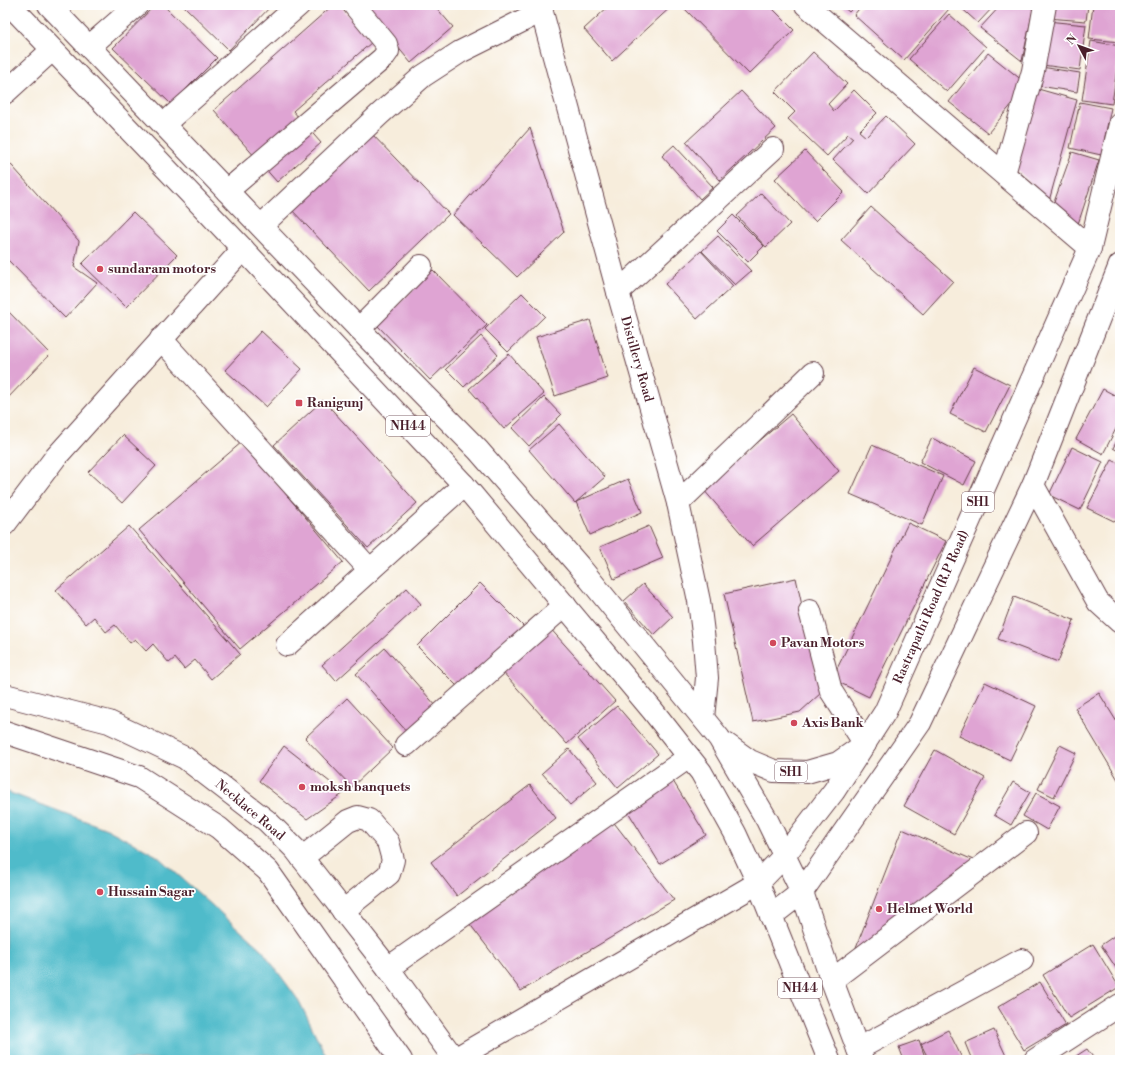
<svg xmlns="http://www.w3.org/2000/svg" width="1125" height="1065" viewBox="0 0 1125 1065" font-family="'Libre Bodoni',serif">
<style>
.water{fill:#4fbbca;stroke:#4c6d7a}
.building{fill:#dfa4d3}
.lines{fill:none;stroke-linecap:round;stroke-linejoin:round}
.minor-casing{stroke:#643e46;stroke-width:24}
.major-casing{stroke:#643e46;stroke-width:24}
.highway-casing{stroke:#643e46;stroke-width:24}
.minor{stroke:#fff;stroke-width:22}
.major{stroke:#fff;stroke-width:22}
.highway{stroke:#fff;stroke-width:22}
.poi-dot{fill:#d1495b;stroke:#fff;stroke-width:1.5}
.labels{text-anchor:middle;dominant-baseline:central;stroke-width:3.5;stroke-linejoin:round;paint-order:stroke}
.shield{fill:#fff;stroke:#80626b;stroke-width:1}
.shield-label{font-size:12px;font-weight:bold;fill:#4a1f2b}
.poi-label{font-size:13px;font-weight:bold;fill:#4a1f2b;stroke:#fff;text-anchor:start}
.street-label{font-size:13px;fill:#4a1f2b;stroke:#fff}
</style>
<rect width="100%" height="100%" fill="#fff"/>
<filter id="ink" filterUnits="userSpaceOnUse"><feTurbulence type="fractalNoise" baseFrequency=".025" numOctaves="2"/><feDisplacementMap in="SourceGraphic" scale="8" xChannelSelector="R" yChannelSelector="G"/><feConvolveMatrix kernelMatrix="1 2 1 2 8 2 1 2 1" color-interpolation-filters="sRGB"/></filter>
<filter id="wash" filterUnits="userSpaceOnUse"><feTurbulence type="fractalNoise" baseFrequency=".012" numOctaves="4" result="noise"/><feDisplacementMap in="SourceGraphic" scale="16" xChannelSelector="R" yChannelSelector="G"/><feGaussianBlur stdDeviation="0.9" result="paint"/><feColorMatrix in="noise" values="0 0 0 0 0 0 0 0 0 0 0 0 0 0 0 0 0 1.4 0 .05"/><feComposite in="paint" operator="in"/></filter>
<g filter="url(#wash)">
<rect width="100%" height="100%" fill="#f7eddc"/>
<path class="water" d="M 5,791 L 107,829 L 157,856 L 262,950 L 299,1001 L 328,1060 L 5,1060 Z"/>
<g id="blocks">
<g class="building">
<path d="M 155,5 L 163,5 L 217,58 L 171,104 L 113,48 Z"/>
<path d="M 183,5 L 272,5 L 229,50 Z"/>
<path d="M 333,5 L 339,5 L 372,42 L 293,111 L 321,143 L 277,182 L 214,110 Z"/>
<path d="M 363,5 L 434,5 L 453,27 L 411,63 Z"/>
<path d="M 610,5 L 673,5 L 612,61 L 584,29 Z"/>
<path d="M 681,5 L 769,5 L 794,30 L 749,74 Z"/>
<path d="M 841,5 L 856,5 L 849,12 Z"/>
<path d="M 862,5 L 945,5 L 949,9 L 904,60 L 854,15 Z"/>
<path d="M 958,5 L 995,5 L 978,23 Z"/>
<path d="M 1001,5 L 1029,5 L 1033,10 L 1022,61 L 980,28 Z"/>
<path d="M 1049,5 L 1088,5 L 1086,21 L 1047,18 Z"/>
<path d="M 1093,5 L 1120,5 L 1120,42 L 1089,39 Z"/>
<path d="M 949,14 L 986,47 L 947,92 L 909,59 Z"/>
<path d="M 1047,21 L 1086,25 L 1080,70 L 1042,65 Z"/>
<path d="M 1091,41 L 1120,46 L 1112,104 L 1082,100 Z"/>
<path d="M 813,52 L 847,84 L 828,104 L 834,111 L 854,90 L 877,113 L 859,131 L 866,137 L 886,116 L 915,144 L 868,194 L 833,160 L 853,138 L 848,134 L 827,156 L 788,119 L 795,112 L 775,92 Z"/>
<path d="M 988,53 L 1028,85 L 988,133 L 949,102 Z"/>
<path d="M 1041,67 L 1080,73 L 1077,92 L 1039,86 Z"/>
<path d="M 1038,89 L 1077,100 L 1049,201 L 1014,167 Z"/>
<path d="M 741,91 L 776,128 L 720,180 L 686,142 Z"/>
<path d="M 1080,102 L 1111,108 L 1101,155 L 1070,148 Z"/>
<path d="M 530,128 L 564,232 L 517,277 L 453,215 Z"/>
<path d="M 369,131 L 449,214 L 369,291 L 289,207 Z"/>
<path d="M 674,145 L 713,187 L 700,199 L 662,156 Z"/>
<path d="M 805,151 L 844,192 L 815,221 L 775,179 Z"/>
<path d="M 1072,152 L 1099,160 L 1078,224 L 1053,205 Z"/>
<path d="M 5,158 L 79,241 L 74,267 L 97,283 L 65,318 L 5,257 Z"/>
<path d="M 761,193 L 790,224 L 766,247 L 737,216 Z"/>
<path d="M 871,207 L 953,281 L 923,314 L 841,240 Z"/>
<path d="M 133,212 L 177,255 L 126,307 L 82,264 Z"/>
<path d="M 733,215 L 764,246 L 748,262 L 717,231 Z"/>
<path d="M 718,236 L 751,271 L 735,285 L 702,251 Z"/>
<path d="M 701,251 L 733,286 L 697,319 L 665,284 Z"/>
<path d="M 433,270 L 487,325 L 430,380 L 377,325 Z"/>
<path d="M 522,293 L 545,316 L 508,352 L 485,329 Z"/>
<path d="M 5,308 L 50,354 L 5,401 Z"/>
<path d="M 590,320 L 608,378 L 555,396 L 536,337 Z"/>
<path d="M 261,331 L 302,369 L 266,407 L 225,370 Z"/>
<path d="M 481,336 L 498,355 L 464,387 L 446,369 Z"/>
<path d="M 509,354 L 544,394 L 504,429 L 469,389 Z"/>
<path d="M 974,367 L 1010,385 L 986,432 L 950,414 Z"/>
<path d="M 1103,389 L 1120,398 L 1120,421 L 1103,454 L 1076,439 Z"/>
<path d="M 544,397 L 561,415 L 529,446 L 512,428 Z"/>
<path d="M 323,400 L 417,503 L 368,548 L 274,445 Z"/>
<path d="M 791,414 L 839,471 L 752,546 L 703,489 Z"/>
<path d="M 559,424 L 605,477 L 575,503 L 529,450 Z"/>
<path d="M 123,435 L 156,466 L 122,503 L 88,472 Z"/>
<path d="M 1120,435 L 1120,452 L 1113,448 Z"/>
<path d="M 932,438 L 976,461 L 964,485 L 920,462 Z"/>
<path d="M 242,442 L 343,562 L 240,649 L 139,530 Z"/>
<path d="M 872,445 L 943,476 L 922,525 L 850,494 Z"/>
<path d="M 1072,447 L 1103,462 L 1080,510 L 1049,495 Z"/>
<path d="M 1112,460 L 1120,464 L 1120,524 L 1087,508 Z"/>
<path d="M 628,479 L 642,512 L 590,535 L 576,502 Z"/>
<path d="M 908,523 L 946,541 L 869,697 L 832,679 Z"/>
<path d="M 129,526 L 240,654 L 211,679 L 195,660 L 184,669 L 175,658 L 169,663 L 153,644 L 146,651 L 135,639 L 130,643 L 115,625 L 106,632 L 94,617 L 86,624 L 56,590 Z"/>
<path d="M 649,526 L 663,558 L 614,579 L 600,547 Z"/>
<path d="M 796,578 L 821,693 L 800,712 L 753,722 L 724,594 Z"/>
<path d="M 480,583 L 526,629 L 463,692 L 417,646 Z"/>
<path d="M 643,584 L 673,617 L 654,635 L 624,601 Z"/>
<path d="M 407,588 L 421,604 L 336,681 L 322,665 Z"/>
<path d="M 1014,597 L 1074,620 L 1058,662 L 998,639 Z"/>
<path d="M 548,626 L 615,701 L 567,744 L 500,669 Z"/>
<path d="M 385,648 L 437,707 L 408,733 L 356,674 Z"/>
<path d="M 985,682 L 1036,706 L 1010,760 L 959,736 Z"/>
<path d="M 1099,693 L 1120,727 L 1120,783 L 1075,708 Z"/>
<path d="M 347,698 L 393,748 L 352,787 L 305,738 Z"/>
<path d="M 617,706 L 658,754 L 618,788 L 578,739 Z"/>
<path d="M 1060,745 L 1076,753 L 1054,797 L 1038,789 Z"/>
<path d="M 284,746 L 344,793 L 307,819 L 259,781 Z"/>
<path d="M 569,749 L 597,782 L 570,805 L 542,773 Z"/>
<path d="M 935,750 L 985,778 L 954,834 L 904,806 Z"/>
<path d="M 673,781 L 706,835 L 660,864 L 627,810 Z"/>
<path d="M 1013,782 L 1030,792 L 1011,825 L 994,815 Z"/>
<path d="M 530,785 L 556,818 L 457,896 L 431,862 Z"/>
<path d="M 1036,793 L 1060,806 L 1047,830 L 1023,816 Z"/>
<path d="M 608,815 L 674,900 L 521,991 L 469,923 Z"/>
<path d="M 902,829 L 980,863 L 853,955 Z"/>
<path d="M 1120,932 L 1120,974 L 1101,945 Z"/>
<path d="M 1093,944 L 1119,987 L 1069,1018 L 1043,975 Z"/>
<path d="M 1040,982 L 1066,1025 L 1024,1050 L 998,1007 Z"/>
<path d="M 948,1030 L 963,1060 L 929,1060 L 921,1044 Z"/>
<path d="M 994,1030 L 1008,1060 L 972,1060 L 965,1043 Z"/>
<path d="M 919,1040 L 926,1060 L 904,1060 L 899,1047 Z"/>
<path d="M 1087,1049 L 1095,1060 L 1070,1060 Z"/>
</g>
</g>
</g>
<g filter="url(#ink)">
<use href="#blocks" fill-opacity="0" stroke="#643e46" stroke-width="1"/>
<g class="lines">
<g class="minor-casing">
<g id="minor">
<path d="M 540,5 L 618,292 L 678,503 L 699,601 L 704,641 L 707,678 L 703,718"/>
<path d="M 806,5 L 1090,248"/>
<path d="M 90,46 L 137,5"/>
<path d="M 5,93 L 52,50"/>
<path d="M 164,124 L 299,5"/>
<path d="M 1004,174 L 1033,71 L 1045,5"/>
<path d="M 227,191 L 383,58 L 388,51 L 386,44 L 354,5"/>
<path d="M 261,226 L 380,114 L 423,76 L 460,52 L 542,11"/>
<path d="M 618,292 L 773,149"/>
<path d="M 359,329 L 421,266"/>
<path d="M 161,339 L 370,570"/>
<path d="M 1033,485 L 1098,602 L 1120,622"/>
<path d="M 678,503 L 813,373"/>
<path d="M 5,524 L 55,458 L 243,249"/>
<path d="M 810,611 L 831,691 L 865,744"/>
<path d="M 287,645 L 464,485"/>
<path d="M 406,745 L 565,605"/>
<path d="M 302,858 L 348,821 L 358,817 L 369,820 L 388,842 L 393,860 L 389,874 L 343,911"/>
<path d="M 388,968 L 689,757"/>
<path d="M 832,980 L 1026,833"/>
<path d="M 858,1049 L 1022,960"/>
<path d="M 1035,1060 L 1120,1005"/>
</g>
</g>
<g class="major-casing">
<g id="major">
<path d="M 5,695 L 109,722 L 185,758 L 267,821 L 295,849 L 302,858 L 388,968 L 455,1060"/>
<path d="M 5,732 L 139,777 L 219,828 L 268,871 L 401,1060"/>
<path d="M 771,916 L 802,892 L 920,723 L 1033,485 L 1120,265"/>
<path d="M 453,1060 L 758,883 L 784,856 L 834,791 L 885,712 L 1090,248 L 1120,124"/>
</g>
</g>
<g class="highway-casing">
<g id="highway">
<path d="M 10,5 L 243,249 L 464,485 L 653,711 L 689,757 L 701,772 L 735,833 L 758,883 L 829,1060"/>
<path d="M 49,5 L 359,329 L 478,450 L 579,566 L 719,738 L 767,820 L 802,892 L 828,970 L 862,1060"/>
<path d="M 726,744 L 750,761 L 774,771 L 807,772 L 838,763 L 865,744"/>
</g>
</g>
<use href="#minor" class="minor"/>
<use href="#major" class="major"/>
<use href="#highway" class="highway"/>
</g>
</g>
<g class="poi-dot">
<circle cx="100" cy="269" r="4"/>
<rect x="295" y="399" width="8" height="8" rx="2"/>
<circle cx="773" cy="643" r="4"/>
<circle cx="794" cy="723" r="4"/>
<circle cx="302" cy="787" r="4"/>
<circle cx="100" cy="892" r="4"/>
<circle cx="879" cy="909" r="4"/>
</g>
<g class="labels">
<g class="shield">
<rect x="386" y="416" width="44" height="20" rx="3"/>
<rect x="962" y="492" width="32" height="20" rx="3"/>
<rect x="775" y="762" width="32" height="20" rx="3"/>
<rect x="778" y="978" width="44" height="20" rx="3"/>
</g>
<g class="shield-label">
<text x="408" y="426">NH44</text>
<text x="978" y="502">SH1</text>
<text x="791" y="772">SH1</text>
<text x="800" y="988">NH44</text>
</g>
<g class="poi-label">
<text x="108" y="269">sundaram motors</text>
<text x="307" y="403">Ranigunj</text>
<text x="781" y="643">Pavan Motors</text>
<text x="802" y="723">Axis Bank</text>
<text x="310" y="787">moksh banquets</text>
<text x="108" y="892">Hussain Sagar</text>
<text x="887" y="909">Helmet World</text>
</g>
<g class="street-label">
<text transform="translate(637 359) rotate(74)">Distillery Road</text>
<text transform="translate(931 607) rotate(-66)">Rastrapathi Road (R.P Road)</text>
<text transform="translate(250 810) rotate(40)">Necklace Road</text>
</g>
</g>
<rect width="1125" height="1065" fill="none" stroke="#fff" stroke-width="20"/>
<g transform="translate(1079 46) rotate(311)" stroke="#ffffff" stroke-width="3" paint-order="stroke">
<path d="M0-3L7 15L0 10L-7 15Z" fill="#4a1f2b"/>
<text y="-6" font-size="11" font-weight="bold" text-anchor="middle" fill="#4a1f2b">N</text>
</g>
</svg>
